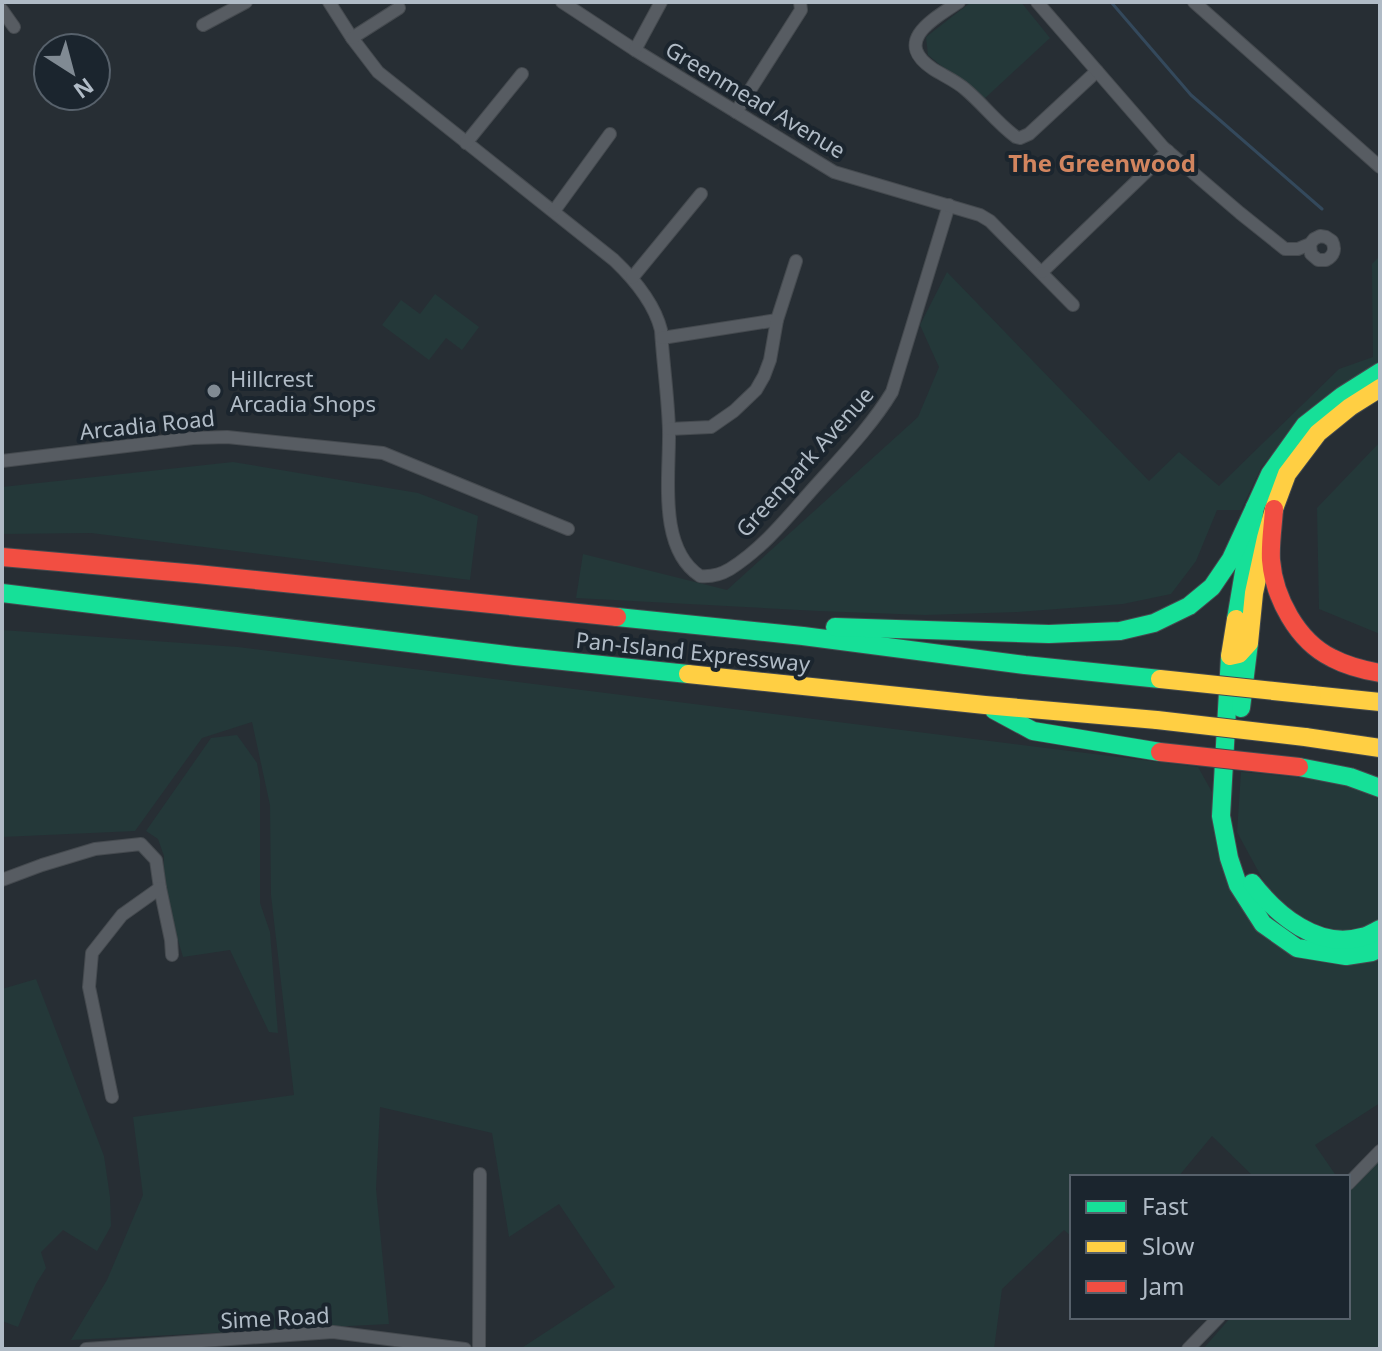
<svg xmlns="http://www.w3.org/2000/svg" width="1382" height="1351" viewBox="0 0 1382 1351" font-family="'Noto Sans',sans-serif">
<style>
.green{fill:#243839}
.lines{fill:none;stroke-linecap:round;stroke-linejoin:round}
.stream{stroke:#34495c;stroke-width:3}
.street-casing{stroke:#454a4f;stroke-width:14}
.fast-casing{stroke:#454a4f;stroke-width:20}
.slow-casing{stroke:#454a4f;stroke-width:20}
.jam-casing{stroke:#454a4f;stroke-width:20}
.street{stroke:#575c62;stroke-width:12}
.fast{stroke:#16e098;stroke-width:18}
.slow{stroke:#ffcf43;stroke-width:18}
.jam{stroke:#f24e42;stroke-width:18}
.slow-bridge-casing{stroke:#444a4f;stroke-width:20;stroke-linecap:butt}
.jam-bridge-casing{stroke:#444a4f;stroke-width:20;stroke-linecap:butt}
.slow-bridge{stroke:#ffcf43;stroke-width:18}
.jam-bridge{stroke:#f24e42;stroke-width:18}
.poi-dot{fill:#808a93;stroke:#1b252e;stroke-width:3}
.labels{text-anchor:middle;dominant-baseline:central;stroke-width:8;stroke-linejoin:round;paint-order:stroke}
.street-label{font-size:22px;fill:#b0bbc6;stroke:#1b252e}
.poi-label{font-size:22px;fill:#b0bbc6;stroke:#1b252e;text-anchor:start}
.neighbourhood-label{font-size:24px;font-weight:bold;fill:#d2855f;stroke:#1b252e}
</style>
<rect width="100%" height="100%" fill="#272e34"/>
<g class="green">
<path d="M 971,2 L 1021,2 L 1050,38 L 983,100 L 928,55 L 926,37 Z"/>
<path d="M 1380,256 L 1380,362 L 1300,419 L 1261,468 L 1241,510 L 1217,510 L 1196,561 L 1171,594 L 1123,604 L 1018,612 L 925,615 L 818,611 L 576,598 L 583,554 L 727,590 L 918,417 L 939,367 L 920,325 L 947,272 L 1149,481 L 1179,452 L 1219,486 L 1339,369 L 1373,357 L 1372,264 Z"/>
<path d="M 435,294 L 479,327 L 462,350 L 446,338 L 429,360 L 382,325 L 401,300 L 420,314 Z"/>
<path d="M 1380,442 L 1380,634 L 1319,609 L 1317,508 Z"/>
<path d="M 233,462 L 418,493 L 478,516 L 470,580 L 91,533 L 2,534 L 2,487 Z"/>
<path d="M 2,630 L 238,647 L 1198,767 L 1217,801 L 1256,915 L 1380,942 L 1380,1103 L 1315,1145 L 1337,1177 L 1254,1177 L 1212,1136 L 1178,1177 L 1072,1177 L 1072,1237 L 1064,1230 L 1002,1289 L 994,1349 L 520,1349 L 615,1287 L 559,1204 L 509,1237 L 492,1133 L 380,1107 L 376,1189 L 389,1324 L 71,1340 L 107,1280 L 143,1195 L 133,1117 L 294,1095 L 271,895 L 270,805 L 252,722 L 202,738 L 135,831 L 2,837 Z"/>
<path d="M 237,735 L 257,763 L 260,780 L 260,903 L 270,932 L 278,1033 L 269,1032 L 230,950 L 183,957 L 163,889 L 164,856 L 158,839 L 146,831 L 211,738 Z"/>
<path d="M 1241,772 L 1340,781 L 1365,791 L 1380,800 L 1380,920 L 1346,933 L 1304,920 L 1269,891 L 1237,832 Z"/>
<path d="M 36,979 L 104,1156 L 110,1197 L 111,1226 L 97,1251 L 63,1230 L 41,1252 L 46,1268 L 36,1284 L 18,1327 L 2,1321 L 2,989 Z"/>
<path d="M 1380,1150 L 1380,1349 L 1203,1349 L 1231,1317 L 1348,1317 L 1348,1185 Z"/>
</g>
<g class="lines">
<path class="stream" d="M 1111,2 L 1191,95 L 1322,209"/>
<g class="street-casing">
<g id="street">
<path d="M 329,2 L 352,38 L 378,72 L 614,260 C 634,279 654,302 661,330 C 663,363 668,396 669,430 C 670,474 657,548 700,576 C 711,577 720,575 730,569 C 765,547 790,514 818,483 C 844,454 872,425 892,392 L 949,205"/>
<path d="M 562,2 L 635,50 L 834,172 L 980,215 L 990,221 L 1073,305"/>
<path d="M 959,2 C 935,18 891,41 933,69 C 944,76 956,81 965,89 C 983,104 997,123 1016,137 L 1020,138 L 1029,134 L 1097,71"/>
<path d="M 1037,2 L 1163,147 L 1240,213 L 1285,249 L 1298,249 L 1310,244 L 1314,239 L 1320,236 L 1326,237 L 1332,241 C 1336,249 1334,256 1326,260 L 1318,260 L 1311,254 L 1310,244"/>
<path d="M 1194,2 L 1380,167"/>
<path d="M 2,10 L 14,27"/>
<path d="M 203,25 L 246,2"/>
<path d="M 352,38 L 399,8"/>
<path d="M 635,50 L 661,2"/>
<path d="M 736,112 L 801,10 L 800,2"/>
<path d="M 466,143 L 522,74"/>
<path d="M 554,211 L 610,134"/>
<path d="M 1042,272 L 1168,151"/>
<path d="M 632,278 L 701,194"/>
<path d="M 662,338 L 777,320"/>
<path d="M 669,429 L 711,427 L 734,411 L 756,390 L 764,376 L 770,360 L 777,320 L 796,261"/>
<path d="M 2,461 L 193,438 L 227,437 L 383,453 L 568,529"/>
<path d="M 2,880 L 42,865 L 95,849 L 141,844 L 156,860 L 160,888 L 171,940 L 172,955"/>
<path d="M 112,1097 L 89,987 L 92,953 L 122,915 L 160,888"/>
<path d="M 1348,1184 L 1380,1151"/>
<path d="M 86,1349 L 333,1332 L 465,1349"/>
<path d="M 479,1349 L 480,1174"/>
<path d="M 1188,1349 L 1219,1317"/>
</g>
</g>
<g class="fast-casing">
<g id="fast">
<path d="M 2,593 L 515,656 L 688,674"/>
<path d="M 617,617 L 803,636 L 1025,665 L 1160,679"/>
<path d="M 1236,619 L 1255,507 L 1270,474 L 1305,425 L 1342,396 L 1380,372"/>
<path d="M 835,627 L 1049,634 L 1120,631 L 1154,623 L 1189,606 L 1212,587 L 1231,559 L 1255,507"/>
<path d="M 1230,656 L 1221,816 L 1229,858 L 1238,885 L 1263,924 L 1297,948 L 1346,956 L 1372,952 L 1380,948"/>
<path d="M 1241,708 L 1249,643"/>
<path d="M 994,710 L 1033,731 L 1160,752"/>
<path d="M 1299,767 L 1350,777 L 1380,788"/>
<path d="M 1252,883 C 1277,915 1318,950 1362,937 C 1368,936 1374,932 1380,929"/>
</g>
</g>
<g class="slow-casing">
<g id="slow">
<path d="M 1236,619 L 1230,656 L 1239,654 L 1249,643 L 1254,593 L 1266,538 L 1274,509 L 1287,474 L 1318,433 L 1350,407 L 1380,388"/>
<path d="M 688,674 L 985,705 L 1157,720"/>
<path d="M 1312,695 L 1380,702"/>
<path d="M 1305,737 L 1380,748"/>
</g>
</g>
<g class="jam-casing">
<g id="jam">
<path d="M 1274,509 C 1273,526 1270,543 1271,560 C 1274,597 1297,641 1332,658 C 1347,666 1363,670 1380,673"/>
<path d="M 2,557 L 197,574 L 617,617"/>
</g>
</g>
<use href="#street" class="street"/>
<use href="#fast" class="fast"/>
<use href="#slow" class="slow"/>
<use href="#jam" class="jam"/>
<g class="slow-bridge-casing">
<g id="slow-bridge">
<path d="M 1160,679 L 1312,695"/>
<path d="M 1157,720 L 1305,737"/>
</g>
</g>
<g class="jam-bridge-casing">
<path id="jam-bridge" d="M 1160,752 L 1299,767"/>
</g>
<use href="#slow-bridge" class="slow-bridge"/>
<use href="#jam-bridge" class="jam-bridge"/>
</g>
<circle class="poi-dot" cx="214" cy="391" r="8"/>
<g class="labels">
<g class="street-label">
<text transform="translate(756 99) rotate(31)">Greenmead Avenue</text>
<text transform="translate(147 424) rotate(-6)">Arcadia Road</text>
<text transform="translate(804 461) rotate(-48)">Greenpark Avenue</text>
<text transform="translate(693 651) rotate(6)">Pan-Island Expressway</text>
<text transform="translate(275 1317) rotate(-3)">Sime Road</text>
</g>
<g class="poi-label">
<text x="230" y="378">Hillcrest<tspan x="230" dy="25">Arcadia Shops</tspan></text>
</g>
<g class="neighbourhood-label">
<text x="1102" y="162">The Greenwood</text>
</g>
</g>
<rect width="1382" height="1351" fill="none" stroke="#b0bbc6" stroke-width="8"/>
<rect x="1070" y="1175" width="280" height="144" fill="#1b252e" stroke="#57616b" stroke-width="2"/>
<rect x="1086" y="1201" width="40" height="12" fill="#16e098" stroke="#57616b" stroke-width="2"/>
<text x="1142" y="1215" font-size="24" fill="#b0bbc6">Fast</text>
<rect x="1086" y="1241" width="40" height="12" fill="#ffcf43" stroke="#57616b" stroke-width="2"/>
<text x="1142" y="1255" font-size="24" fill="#b0bbc6">Slow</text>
<rect x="1086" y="1281" width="40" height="12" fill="#f24e42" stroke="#57616b" stroke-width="2"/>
<text x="1142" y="1295" font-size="24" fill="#b0bbc6">Jam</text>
<g transform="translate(72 72) rotate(144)"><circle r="38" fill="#1b252e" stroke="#57616b" stroke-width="2"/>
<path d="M0-6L14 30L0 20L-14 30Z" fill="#808a93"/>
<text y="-12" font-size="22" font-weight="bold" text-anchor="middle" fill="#b0bbc6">N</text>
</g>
</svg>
